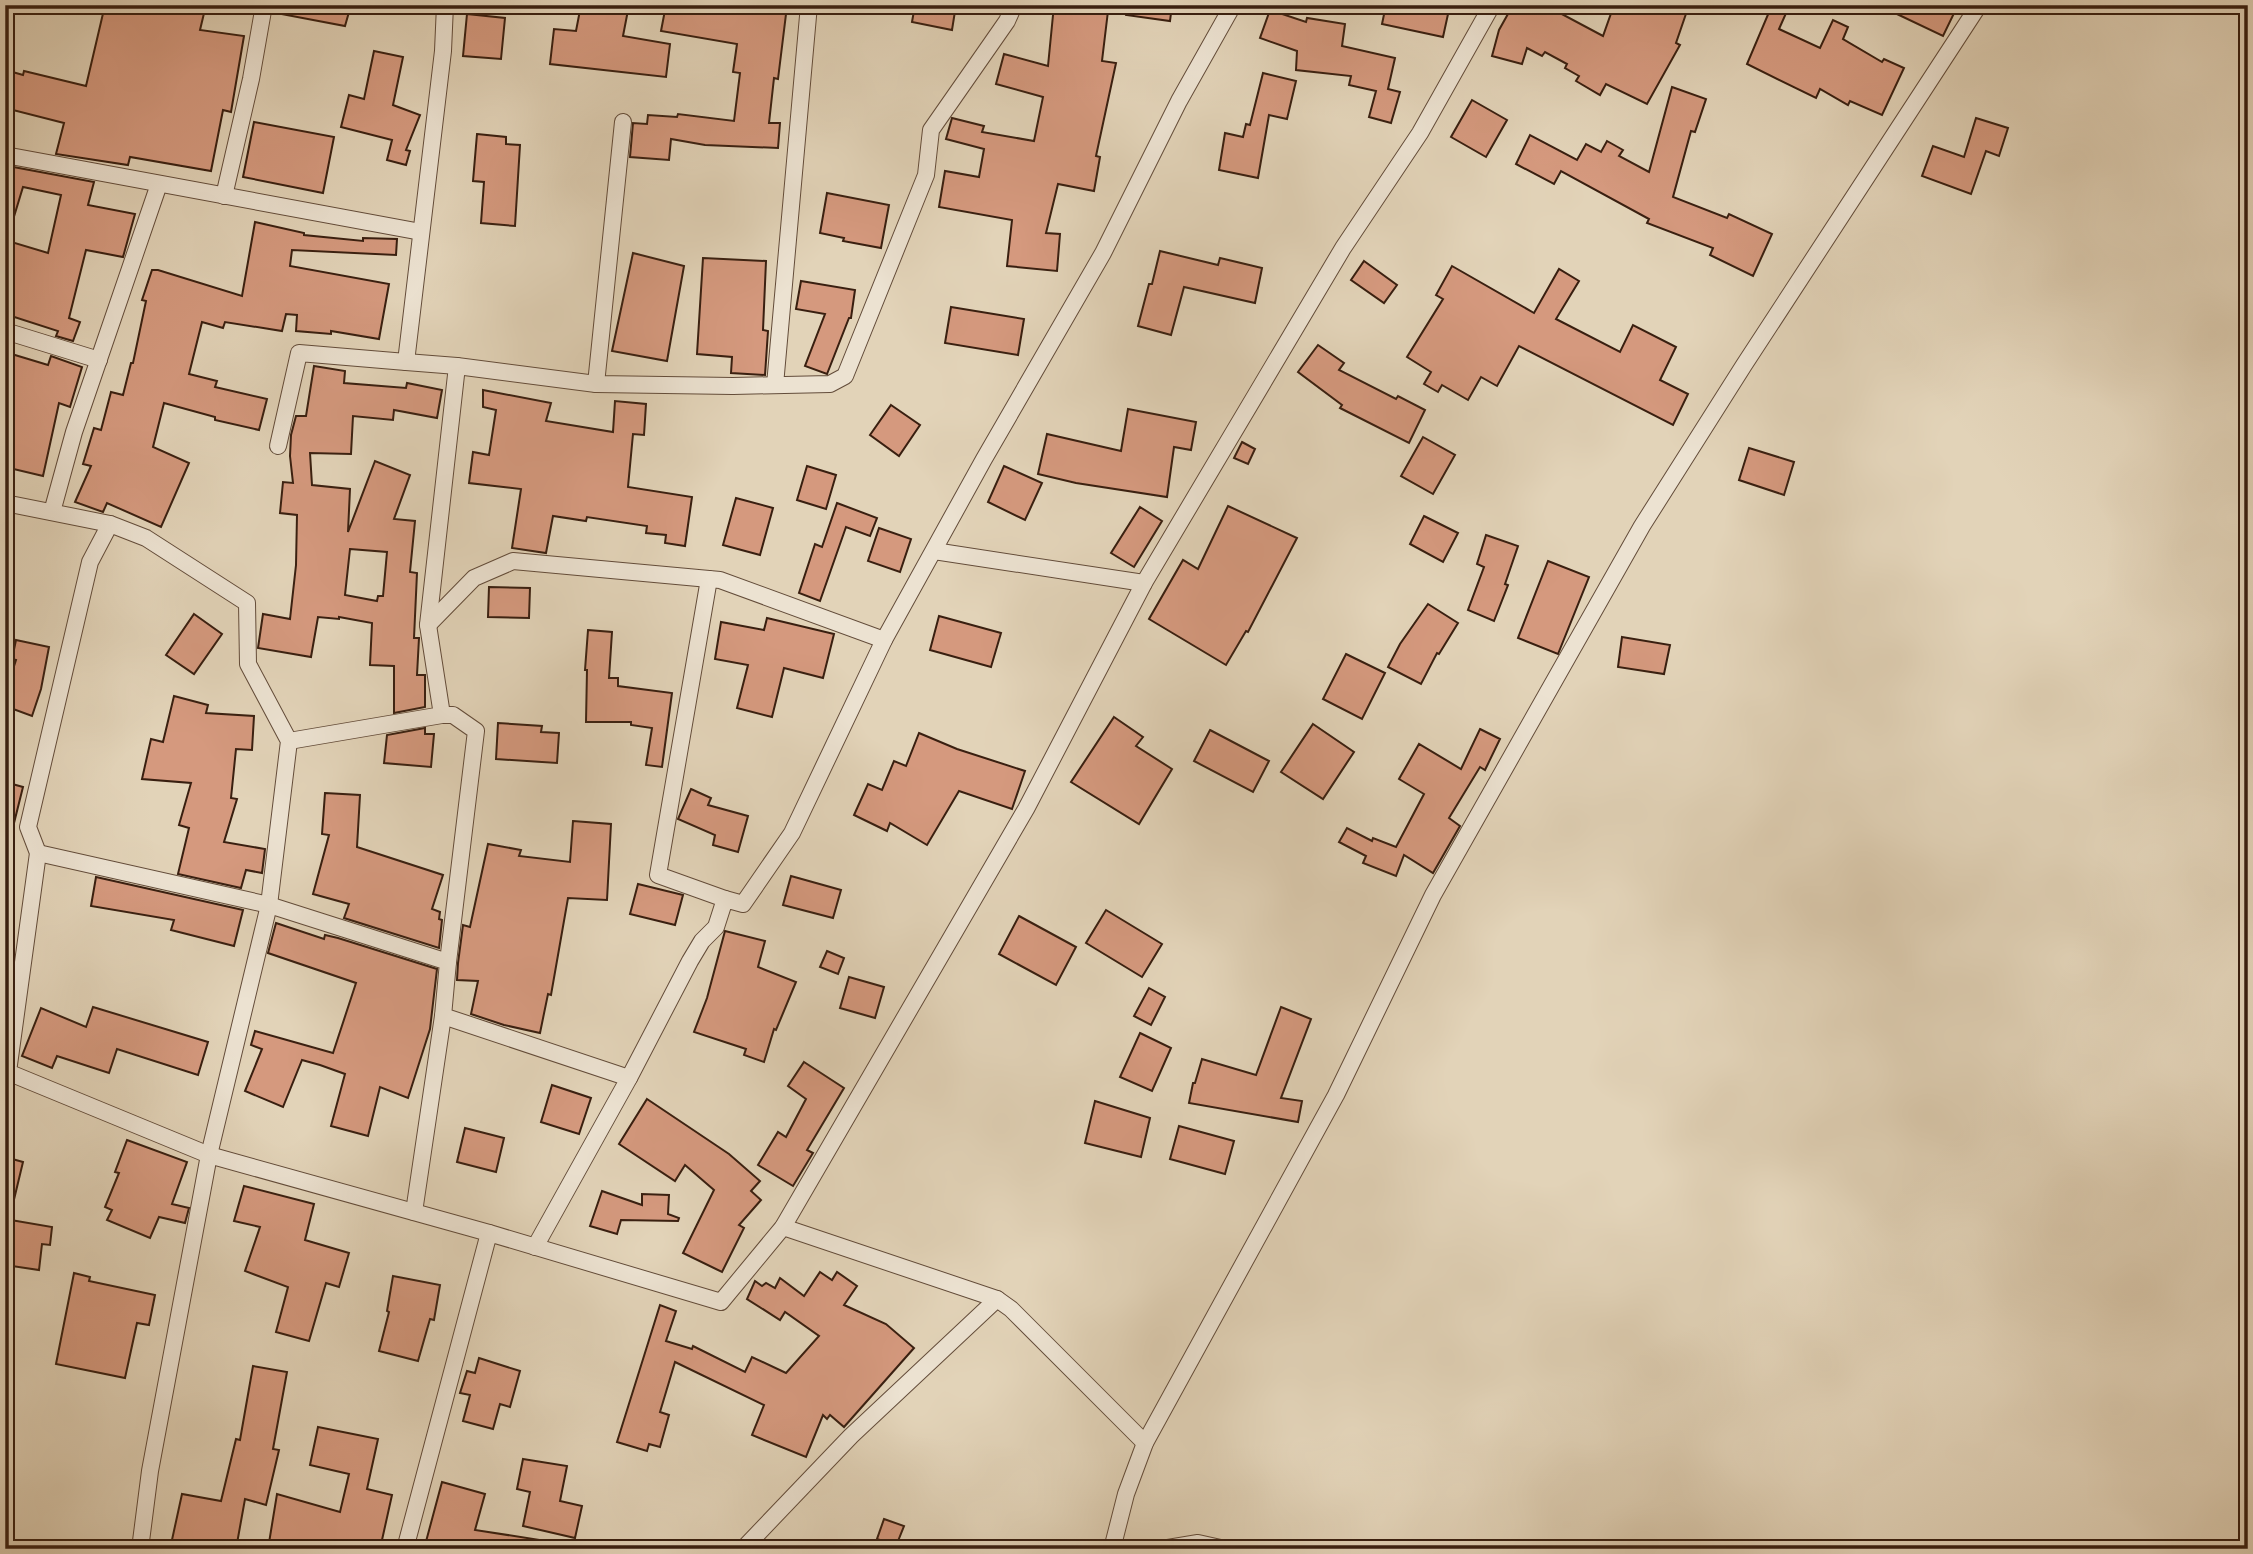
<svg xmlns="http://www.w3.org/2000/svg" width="2253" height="1554" viewBox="0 0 2253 1554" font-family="'Libre Bodoni',serif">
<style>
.building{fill:#d5997e;stroke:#391f10;stroke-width:2;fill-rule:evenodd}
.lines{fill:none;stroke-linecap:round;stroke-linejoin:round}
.minor-casing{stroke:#634c3a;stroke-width:18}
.minor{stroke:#ece2d1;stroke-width:16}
</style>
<rect width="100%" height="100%" fill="#e2d3b8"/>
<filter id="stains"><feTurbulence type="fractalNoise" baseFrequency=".00286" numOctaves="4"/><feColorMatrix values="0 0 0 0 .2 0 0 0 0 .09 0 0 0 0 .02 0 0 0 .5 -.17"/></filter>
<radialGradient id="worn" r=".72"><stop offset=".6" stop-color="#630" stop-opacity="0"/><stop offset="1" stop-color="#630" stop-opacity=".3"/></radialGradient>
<g class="building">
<path d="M 105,5 L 206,5 L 200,30 L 244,36 L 231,112 L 223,110 L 211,171 L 130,157 L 128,165 L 56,154 L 64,123 L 5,108 L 5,85 L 9,71 L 23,75 L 24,71 L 86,86 Z"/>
<path d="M 277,5 L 351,5 L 345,26 L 276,13 Z"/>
<path d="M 581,5 L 629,5 L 623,36 L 670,44 L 666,77 L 550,64 L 554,29 L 576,31 Z"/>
<path d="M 666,5 L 706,5 L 745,12 L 745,9 L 786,14 L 778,79 L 774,78 L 769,123 L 780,123 L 778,148 L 705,145 L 671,139 L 669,160 L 630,157 L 633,123 L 647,124 L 648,115 L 677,117 L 678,114 L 734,121 L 740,73 L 733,72 L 737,44 L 661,31 Z"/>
<path d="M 915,5 L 956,5 L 952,30 L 912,22 Z"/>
<path d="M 1054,5 L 1108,11 L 1102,61 L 1116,63 L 1096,156 L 1100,157 L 1094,191 L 1058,184 L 1046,233 L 1060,234 L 1057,271 L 1007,266 L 1012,220 L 939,207 L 945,171 L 979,177 L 984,149 L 946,139 L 952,118 L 984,126 L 982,132 L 1034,141 L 1043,97 L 996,84 L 1004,54 L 1048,66 Z"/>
<path d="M 1127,5 L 1172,5 L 1170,21 L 1126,15 Z"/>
<path d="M 1386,5 L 1450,5 L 1443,37 L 1382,24 Z"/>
<path d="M 1513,5 L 1545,5 L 1603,36 L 1614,5 L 1689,5 L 1676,43 L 1680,45 L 1647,104 L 1606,84 L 1600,95 L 1576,81 L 1579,76 L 1565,68 L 1567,64 L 1545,52 L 1542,56 L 1527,48 L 1522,64 L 1492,56 L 1499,30 Z"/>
<path d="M 1772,5 L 1787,11 L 1779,29 L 1820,48 L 1833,20 L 1848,27 L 1843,39 L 1882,62 L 1884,59 L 1904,68 L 1882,115 L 1850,101 L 1848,105 L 1820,89 L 1816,98 L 1747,64 Z"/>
<path d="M 1878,5 L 1958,5 L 1943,36 Z"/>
<path d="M 1270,10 L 1306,22 L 1307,18 L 1345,24 L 1342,46 L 1395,58 L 1388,89 L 1400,92 L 1391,123 L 1369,117 L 1376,91 L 1349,85 L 1351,76 L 1296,70 L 1297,51 L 1260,38 Z"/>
<path d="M 467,14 L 505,18 L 501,59 L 463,56 Z"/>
<path d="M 374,51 L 403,57 L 393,105 L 420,115 L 406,150 L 410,151 L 406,165 L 387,160 L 392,140 L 341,127 L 349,95 L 364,99 Z"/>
<path d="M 1263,73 L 1296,81 L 1287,119 L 1269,115 L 1258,178 L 1219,170 L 1225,133 L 1243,137 L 1246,124 L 1250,125 Z"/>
<path d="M 1672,87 L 1706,99 L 1695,132 L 1691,131 L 1673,197 L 1727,218 L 1729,214 L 1772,234 L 1753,276 L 1710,255 L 1713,248 L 1647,223 L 1649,219 L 1561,171 L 1554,184 L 1516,164 L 1530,135 L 1577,160 L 1586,144 L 1601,152 L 1607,141 L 1623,150 L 1619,156 L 1649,172 Z"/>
<path d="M 1472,100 L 1507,120 L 1486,157 L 1451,137 Z"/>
<path d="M 1976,118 L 2008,128 L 1999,156 L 1986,151 L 1971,194 L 1922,176 L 1933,146 L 1964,157 Z"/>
<path d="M 254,122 L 334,137 L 323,193 L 243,177 Z"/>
<path d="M 477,134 L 506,137 L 506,144 L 520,145 L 515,226 L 481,223 L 484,182 L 473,181 Z"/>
<path d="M 8,166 L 94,182 L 88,205 L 135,214 L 123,257 L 86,250 L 69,318 L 80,322 L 73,341 L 56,336 L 58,331 L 5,314 L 5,240 L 48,253 L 61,195 L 23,187 L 9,233 L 5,233 L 5,181 Z"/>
<path d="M 827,193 L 889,205 L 881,248 L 843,241 L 844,238 L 820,233 Z"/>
<path d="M 255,222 L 304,233 L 304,235 L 363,241 L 363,238 L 397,239 L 396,255 L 292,250 L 290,266 L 389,284 L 379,339 L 331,331 L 331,334 L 296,331 L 297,315 L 286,314 L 282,331 L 225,322 L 223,328 L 202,322 L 189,374 L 217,381 L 215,387 L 267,399 L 259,430 L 215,420 L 215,417 L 164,403 L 153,447 L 189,463 L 161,527 L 107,503 L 103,512 L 75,502 L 91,466 L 83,464 L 94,428 L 101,430 L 111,392 L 123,395 L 131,363 L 133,363 L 146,301 L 142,300 L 152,270 L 158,270 L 242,296 Z"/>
<path d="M 1160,251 L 1218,265 L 1220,258 L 1262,268 L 1255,303 L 1184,287 L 1171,335 L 1138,326 L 1149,284 L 1152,284 Z"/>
<path d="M 633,253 L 684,266 L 667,361 L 612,351 Z"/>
<path d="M 703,258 L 766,261 L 763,330 L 768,331 L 765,375 L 731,373 L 732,357 L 697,354 Z"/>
<path d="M 1364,261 L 1397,285 L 1384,303 L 1351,280 Z"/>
<path d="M 1452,266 L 1534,313 L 1559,269 L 1579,281 L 1556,319 L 1620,352 L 1633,325 L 1676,347 L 1660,380 L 1688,394 L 1673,425 L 1519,346 L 1497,386 L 1481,377 L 1468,400 L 1442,385 L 1438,392 L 1424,384 L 1431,372 L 1407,357 L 1443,299 L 1436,295 Z"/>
<path d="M 801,281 L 855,290 L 851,318 L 849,318 L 827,374 L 805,366 L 825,314 L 796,309 Z"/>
<path d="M 951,307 L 1024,319 L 1018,355 L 945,343 Z"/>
<path d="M 1318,345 L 1344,363 L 1339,370 L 1396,399 L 1398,396 L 1425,410 L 1409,443 L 1340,408 L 1342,405 L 1298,372 Z"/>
<path d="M 5,352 L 48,365 L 51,356 L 82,367 L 70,407 L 59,403 L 43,476 L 5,467 Z"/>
<path d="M 314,366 L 345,371 L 344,383 L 406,388 L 407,383 L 442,390 L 437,418 L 394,410 L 393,420 L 353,416 L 351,454 L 310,453 L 312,485 L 350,489 L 348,532 L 375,461 L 410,475 L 394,519 L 415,521 L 410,572 L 417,573 L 414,638 L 419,638 L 417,675 L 425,675 L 425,707 L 394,713 L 394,666 L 370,665 L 372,623 L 339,617 L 339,619 L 318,617 L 311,657 L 258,648 L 263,614 L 290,619 L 296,565 L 297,515 L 280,513 L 283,482 L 293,483 L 290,456 L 291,435 L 296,416 L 306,416 ZM 350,549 L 387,552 L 383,596 L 378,596 L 377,601 L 345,595 Z"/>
<path d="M 483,390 L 551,403 L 546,421 L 613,432 L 615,401 L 646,404 L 644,435 L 633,434 L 628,487 L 692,497 L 685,546 L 665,543 L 666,535 L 646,533 L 647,526 L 587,517 L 586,521 L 553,516 L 546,553 L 512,548 L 521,489 L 469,483 L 473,452 L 489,455 L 496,410 L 483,407 Z"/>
<path d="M 891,405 L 920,425 L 899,456 L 870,435 Z"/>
<path d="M 1128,409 L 1196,422 L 1191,450 L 1174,447 L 1167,497 L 1076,483 L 1038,474 L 1047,434 L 1121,451 Z"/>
<path d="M 1423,437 L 1455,455 L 1433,494 L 1401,476 Z"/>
<path d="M 1242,442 L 1255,449 L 1248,464 L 1234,458 Z"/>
<path d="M 1749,448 L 1794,462 L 1784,495 L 1739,480 Z"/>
<path d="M 807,466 L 836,475 L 826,509 L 797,500 Z"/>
<path d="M 1004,466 L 1042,483 L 1025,520 L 988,502 Z"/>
<path d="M 736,498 L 773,508 L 760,555 L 723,545 Z"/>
<path d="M 837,503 L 877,518 L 870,536 L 846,527 L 820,601 L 799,593 L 815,544 L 822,547 Z"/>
<path d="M 1228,506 L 1297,538 L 1248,632 L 1246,631 L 1226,665 L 1149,619 L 1183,560 L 1198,569 Z"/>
<path d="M 1140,507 L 1162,521 L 1134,567 L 1111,553 Z"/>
<path d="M 1424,516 L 1458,533 L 1443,562 L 1410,544 Z"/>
<path d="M 879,528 L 911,539 L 900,572 L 868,561 Z"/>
<path d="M 1486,535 L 1518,546 L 1505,584 L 1508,585 L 1494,621 L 1468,610 L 1484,567 L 1477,564 Z"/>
<path d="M 1548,561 L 1589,577 L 1558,654 L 1518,638 Z"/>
<path d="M 489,587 L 530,588 L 529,618 L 488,617 Z"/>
<path d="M 1428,604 L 1458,623 L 1439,654 L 1437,653 L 1421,684 L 1388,667 L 1400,644 Z"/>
<path d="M 194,614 L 222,634 L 194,674 L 166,655 Z"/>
<path d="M 939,616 L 1001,633 L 991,667 L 930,650 Z"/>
<path d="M 767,618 L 834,634 L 823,678 L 784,668 L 772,717 L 737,708 L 748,665 L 715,659 L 721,622 L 764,630 Z"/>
<path d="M 588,630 L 612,632 L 609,678 L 618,678 L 618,686 L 672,693 L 662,767 L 646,765 L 652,728 L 631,725 L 631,722 L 586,722 L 587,670 L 585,670 Z"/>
<path d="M 1622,637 L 1670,645 L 1664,674 L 1618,667 Z"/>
<path d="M 16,640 L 49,647 L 41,689 L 32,716 L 5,706 L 5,694 L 16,660 L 12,659 Z"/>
<path d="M 1346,654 L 1385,673 L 1362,719 L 1323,699 Z"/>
<path d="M 174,696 L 208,705 L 206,713 L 254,716 L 252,750 L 236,749 L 231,798 L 237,799 L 224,842 L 265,849 L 262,873 L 246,870 L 241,888 L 178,874 L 189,828 L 179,825 L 191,783 L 142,779 L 151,739 L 163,742 Z"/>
<path d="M 1114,717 L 1143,737 L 1136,746 L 1172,769 L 1139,824 L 1071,782 Z"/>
<path d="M 498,723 L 542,726 L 541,732 L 559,733 L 557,763 L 496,759 Z"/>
<path d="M 1313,724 L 1354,752 L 1323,799 L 1281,772 Z"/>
<path d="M 425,728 L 425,734 L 434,734 L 431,767 L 384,763 L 387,735 Z"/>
<path d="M 1480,729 L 1500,739 L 1485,770 L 1480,767 L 1449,818 L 1460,826 L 1433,873 L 1404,855 L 1396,876 L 1363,863 L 1366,856 L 1339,842 L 1347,828 L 1372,841 L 1373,838 L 1396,847 L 1424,794 L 1399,779 L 1419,744 L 1461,769 Z"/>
<path d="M 1210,730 L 1269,761 L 1253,792 L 1194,761 Z"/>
<path d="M 919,733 L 957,749 L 1025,771 L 1012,809 L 959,791 L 927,845 L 890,823 L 887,831 L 854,815 L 868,784 L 882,790 L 894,761 L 906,766 Z"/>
<path d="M 5,782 L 23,787 L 11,835 L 5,834 Z"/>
<path d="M 691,789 L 711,798 L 708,805 L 748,816 L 738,852 L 713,845 L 715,835 L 678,819 Z"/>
<path d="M 325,793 L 360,795 L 357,847 L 443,875 L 432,909 L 440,912 L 439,919 L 442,920 L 439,948 L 344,918 L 349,904 L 313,894 L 329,835 L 322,834 Z"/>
<path d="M 573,821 L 611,824 L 607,900 L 568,898 L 551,995 L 548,994 L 540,1033 L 504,1025 L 471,1014 L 478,981 L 457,980 L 458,963 L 463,925 L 470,927 L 488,844 L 521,850 L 519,856 L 570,862 Z"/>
<path d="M 791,876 L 841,890 L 833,918 L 783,905 Z"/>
<path d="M 96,877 L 243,910 L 234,946 L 171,930 L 174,920 L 91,906 Z"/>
<path d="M 638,884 L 683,895 L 675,925 L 630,914 Z"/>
<path d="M 1106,910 L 1162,944 L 1142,977 L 1086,943 Z"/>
<path d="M 1019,916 L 1076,947 L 1056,985 L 999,954 Z"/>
<path d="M 276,923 L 324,939 L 325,935 L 338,938 L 437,969 L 430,1029 L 408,1098 L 380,1087 L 368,1136 L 331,1126 L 345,1074 L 320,1065 L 302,1060 L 283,1107 L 245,1091 L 262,1049 L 251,1045 L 255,1031 L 333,1053 L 356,983 L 268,953 Z"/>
<path d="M 725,931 L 765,941 L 758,967 L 796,982 L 776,1030 L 774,1029 L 764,1062 L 744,1055 L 746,1049 L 694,1032 L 707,998 Z"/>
<path d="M 827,951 L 844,958 L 838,974 L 820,967 Z"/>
<path d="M 849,977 L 884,987 L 875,1018 L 840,1008 Z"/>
<path d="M 1149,988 L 1165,997 L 1151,1025 L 1134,1016 Z"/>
<path d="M 93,1007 L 208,1042 L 198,1075 L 117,1049 L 109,1073 L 57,1056 L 52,1068 L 22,1056 L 41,1008 L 86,1027 Z"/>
<path d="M 1281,1007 L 1311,1019 L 1281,1098 L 1302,1101 L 1298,1122 L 1189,1103 L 1193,1083 L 1195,1083 L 1202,1059 L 1256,1075 Z"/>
<path d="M 1140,1033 L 1171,1048 L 1152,1091 L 1120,1077 Z"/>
<path d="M 804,1062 L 844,1088 L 807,1150 L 813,1153 L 793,1186 L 758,1165 L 778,1132 L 786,1137 L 806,1099 L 788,1086 Z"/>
<path d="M 552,1085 L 591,1098 L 579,1134 L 541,1122 Z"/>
<path d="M 647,1099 L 729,1154 L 760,1181 L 751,1191 L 761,1200 L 739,1225 L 744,1228 L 722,1272 L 683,1253 L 714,1190 L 685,1165 L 675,1181 L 619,1144 Z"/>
<path d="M 1095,1101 L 1150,1118 L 1141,1157 L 1085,1143 Z"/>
<path d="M 1179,1126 L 1234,1141 L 1225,1174 L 1170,1159 Z"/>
<path d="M 465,1128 L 504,1138 L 496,1172 L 457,1162 Z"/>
<path d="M 127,1140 L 187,1162 L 172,1204 L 189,1208 L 185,1223 L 159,1217 L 150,1238 L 107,1220 L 112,1210 L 105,1207 L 119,1173 L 115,1172 Z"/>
<path d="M 5,1157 L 23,1162 L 11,1212 L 5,1211 Z"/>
<path d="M 244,1186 L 314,1204 L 305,1240 L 349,1253 L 339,1287 L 326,1283 L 309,1341 L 276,1332 L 288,1287 L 245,1271 L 260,1227 L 234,1221 Z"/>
<path d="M 602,1191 L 642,1205 L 642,1194 L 669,1195 L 668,1214 L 679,1218 L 678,1221 L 621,1220 L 617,1234 L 590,1226 Z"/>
<path d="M 5,1219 L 52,1227 L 50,1245 L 42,1244 L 39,1270 L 5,1265 Z"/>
<path d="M 820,1272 L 832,1280 L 837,1272 L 857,1286 L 844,1305 L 886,1324 L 914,1348 L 844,1427 L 830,1415 L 827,1419 L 823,1415 L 806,1457 L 752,1435 L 764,1405 L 675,1362 L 660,1412 L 669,1415 L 660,1447 L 649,1444 L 647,1451 L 617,1442 L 660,1305 L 676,1311 L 666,1341 L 692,1349 L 693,1346 L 745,1372 L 752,1357 L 786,1373 L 819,1336 L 785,1312 L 780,1320 L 747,1299 L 755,1281 L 762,1286 L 766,1283 L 775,1288 L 780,1278 L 804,1296 Z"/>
<path d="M 74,1273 L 90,1277 L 89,1281 L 155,1295 L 149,1325 L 137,1323 L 125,1378 L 56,1364 Z"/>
<path d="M 393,1276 L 440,1285 L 434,1320 L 430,1319 L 418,1361 L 379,1351 L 389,1312 L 387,1311 Z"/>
<path d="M 479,1358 L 520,1371 L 510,1407 L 500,1404 L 493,1429 L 463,1421 L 470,1395 L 460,1393 L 467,1371 L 475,1373 Z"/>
<path d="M 253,1366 L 287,1372 L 273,1449 L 279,1450 L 266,1505 L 245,1499 L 236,1549 L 170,1549 L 182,1494 L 221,1501 L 236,1439 L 240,1440 Z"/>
<path d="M 318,1427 L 378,1439 L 367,1489 L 392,1495 L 380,1549 L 268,1549 L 277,1494 L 340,1512 L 349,1474 L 310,1465 Z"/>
<path d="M 523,1459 L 567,1466 L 560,1501 L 582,1506 L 575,1538 L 523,1526 L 530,1492 L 517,1489 Z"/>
<path d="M 442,1482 L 485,1494 L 475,1530 L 540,1540 L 539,1549 L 424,1549 Z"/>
<path d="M 884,1519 L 904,1526 L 896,1546 L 877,1539 Z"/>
</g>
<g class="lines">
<g class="minor-casing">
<g id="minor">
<path d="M 445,5 L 443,51 L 406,362 L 457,366 L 596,384 L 733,386 L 830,384 L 845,376 L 926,175 L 931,130 L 1007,21 L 1014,5"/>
<path d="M 5,155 L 421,232"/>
<path d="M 224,196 L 251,79 L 264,5"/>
<path d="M 5,331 L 99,360"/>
<path d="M 596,384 L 623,122"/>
<path d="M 775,385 L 809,5"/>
<path d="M 278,446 L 299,353 L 406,362"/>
<path d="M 5,503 L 110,524 L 146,538 L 247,603 L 248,664 L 289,741 L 269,905 L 209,1155 L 150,1471 L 140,1549"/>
<path d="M 52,512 L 74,432 L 159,184"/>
<path d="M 934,551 L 1144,583"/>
<path d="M 709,579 L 658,875 L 725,899"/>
<path d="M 428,625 L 474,578 L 513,561 L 720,580 L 884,640"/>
<path d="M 442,715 L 453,715 L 476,731 L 448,962"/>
<path d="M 289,741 L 442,715 L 428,625 L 457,366"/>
<path d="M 38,853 L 269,905 L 448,962 L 443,1016 L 629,1078"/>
<path d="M 5,1071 L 209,1155 L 489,1233"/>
<path d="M 8,1072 L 38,853 L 28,827 L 90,562 L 110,524"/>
<path d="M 414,1212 L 443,1016"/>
<path d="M 783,1227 L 997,1299 L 1011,1309 L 1145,1443"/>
<path d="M 535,1247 L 629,1078 L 690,961 L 702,941 L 716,927 L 725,899 L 743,904 L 792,833 L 884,640 L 984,459 L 1103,253 L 1179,101 L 1233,5"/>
<path d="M 405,1549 L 489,1233 L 721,1302 L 783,1227 L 1026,809 L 1144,583 L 1343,248 L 1420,133 L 1492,5"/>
<path d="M 743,1549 L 851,1436 L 997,1299"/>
<path d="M 1112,1549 L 1126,1494 L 1145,1443 L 1336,1095 L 1433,895 L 1642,526 L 1744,365 L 1979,5"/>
<path d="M 1162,1549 L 1198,1543 L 1225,1549"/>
</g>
</g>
<use href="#minor" class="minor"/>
</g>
<rect width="2253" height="1554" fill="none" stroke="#e2d3b8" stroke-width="28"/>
<rect x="7" y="7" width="2239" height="1540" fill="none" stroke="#391f10" stroke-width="3.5"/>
<rect x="14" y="14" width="2225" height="1526" fill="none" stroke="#391f10" stroke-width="2"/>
<rect width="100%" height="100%" filter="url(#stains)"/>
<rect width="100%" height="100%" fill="url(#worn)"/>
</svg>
